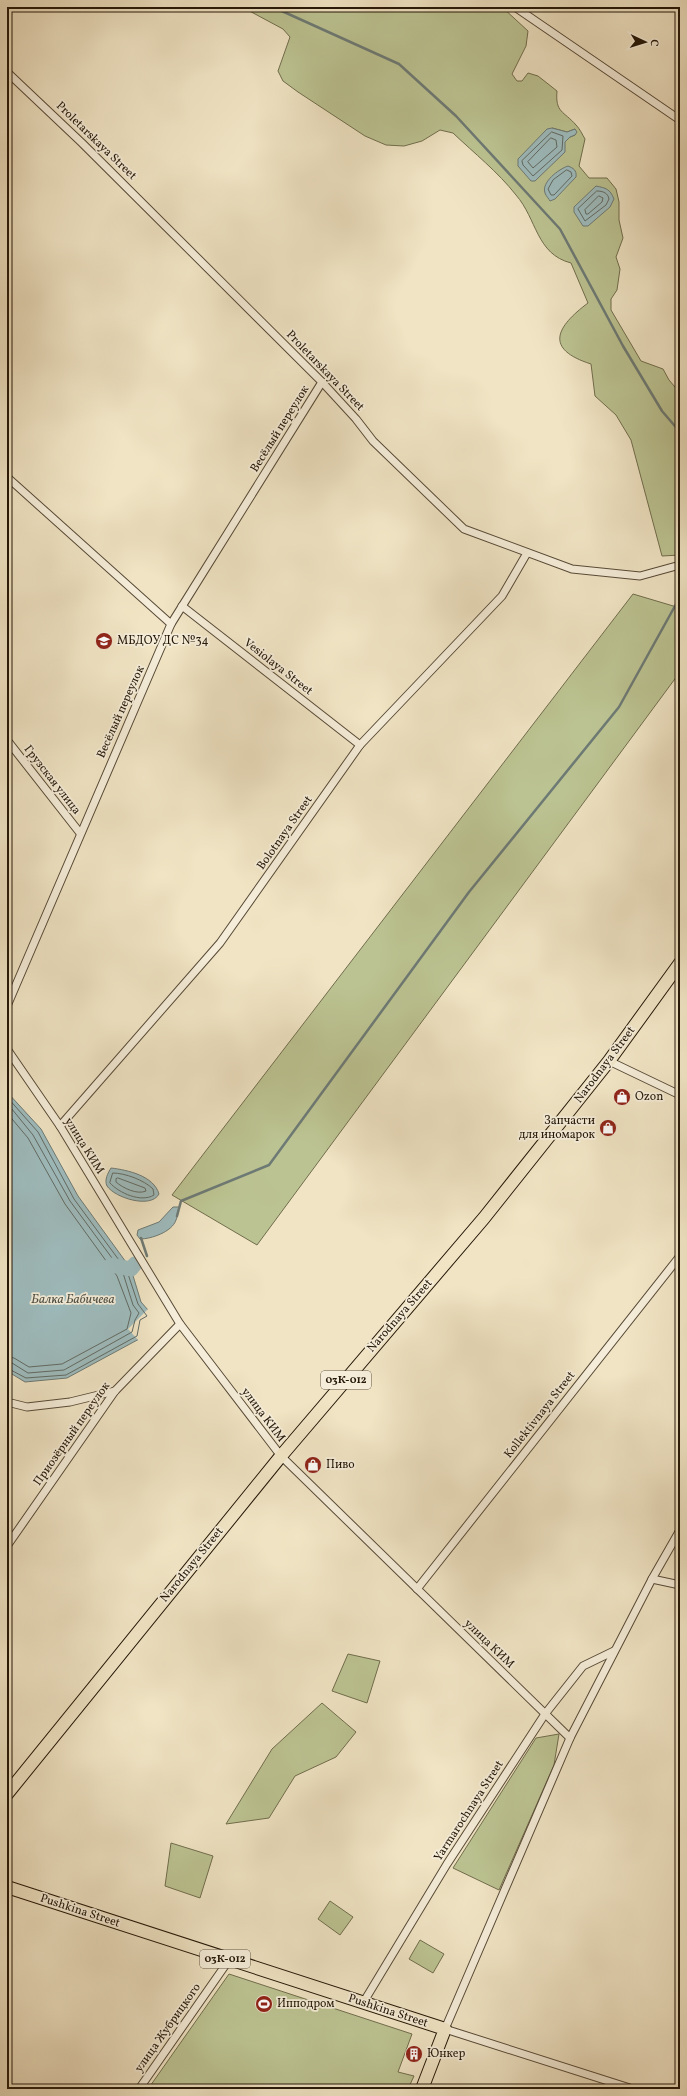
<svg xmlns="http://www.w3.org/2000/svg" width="687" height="2096" viewBox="0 0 687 2096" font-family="Vollkorn,serif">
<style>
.green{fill:#bcc392;stroke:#706d4d;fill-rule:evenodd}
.water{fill:#9ebcbe;stroke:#6d7a75}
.pier{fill:#f0e4c4}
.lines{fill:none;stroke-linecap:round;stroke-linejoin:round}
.shore{stroke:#616a63;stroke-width:1}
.stream{stroke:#6d7a75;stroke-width:2.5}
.river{stroke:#9ebcbe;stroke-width:15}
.street-casing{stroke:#574a37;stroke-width:9}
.primary-casing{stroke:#241708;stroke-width:14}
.street{stroke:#f5edd9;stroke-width:7}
.primary{stroke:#f0e4c4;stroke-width:12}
.labels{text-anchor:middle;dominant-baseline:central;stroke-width:3.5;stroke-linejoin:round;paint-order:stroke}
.shield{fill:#f5edd9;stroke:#635747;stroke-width:1}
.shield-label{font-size:11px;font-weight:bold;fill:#241708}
.street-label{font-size:12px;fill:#241708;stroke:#f5edd9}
.poi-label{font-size:12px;fill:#241708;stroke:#f5edd9;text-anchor:start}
.water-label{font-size:13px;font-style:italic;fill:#4f5148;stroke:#f5edd9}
</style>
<rect width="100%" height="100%" fill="#f0e4c4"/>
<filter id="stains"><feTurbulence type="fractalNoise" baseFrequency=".005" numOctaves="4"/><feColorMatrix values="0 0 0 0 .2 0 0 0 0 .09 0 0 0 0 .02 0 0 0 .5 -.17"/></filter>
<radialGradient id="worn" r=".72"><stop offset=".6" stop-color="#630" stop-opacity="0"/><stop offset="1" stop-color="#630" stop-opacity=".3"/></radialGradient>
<g class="green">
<path d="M 242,7 L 502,7 L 528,31 L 526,46 L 512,74 L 517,81 L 522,81 L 528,73 L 538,76 L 557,91 C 555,113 564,111 576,125 C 580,129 582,134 585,139 L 579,166 L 589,178 L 607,178 L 616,189 L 619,202 L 619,220 L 623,238 L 616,257 L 620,269 L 617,290 L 611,299 L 611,310 L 641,361 L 663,369 L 669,380 L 680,393 L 680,555 L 662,556 L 631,440 L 616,415 L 595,396 L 591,364 C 544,349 556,327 588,303 L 571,263 C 536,254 537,219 516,195 C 498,172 474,153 453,133 L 440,130 L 422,141 L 404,146 L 386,145 L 365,136 L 298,92 L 283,81 L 278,71 L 290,37 L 283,29 ZM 552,128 L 567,132 L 575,129 L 575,135 L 570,137 L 565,142 Z"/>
<path d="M 633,594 L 680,608 L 680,672 L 257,1245 L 172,1195 Z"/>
<path d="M 348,1654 L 380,1661 L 367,1703 L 332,1691 Z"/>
<path d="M 322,1703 L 356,1732 L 336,1757 L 295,1776 L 269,1818 L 226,1824 L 272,1749 Z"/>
<path d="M 559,1734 L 554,1765 L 499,1890 L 453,1868 L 536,1738 Z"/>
<path d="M 171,1843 L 213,1856 L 200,1898 L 165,1886 Z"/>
<path d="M 330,1901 L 353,1917 L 340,1935 L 318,1919 Z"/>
<path d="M 420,1940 L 444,1954 L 433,1973 L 409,1959 Z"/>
<path d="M 229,1974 L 412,2034 L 398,2072 L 414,2076 L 408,2089 L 148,2089 Z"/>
</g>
<g class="water">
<path d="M 552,128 L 567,132 L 575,129 L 577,132 L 575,135 L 570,137 L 565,142 L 565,152 L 535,181 L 531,181 L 518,166 L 518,159 L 547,129 Z"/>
<path d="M 568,166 C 573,168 577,170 576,177 L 555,199 L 550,201 C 549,199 546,196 545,193 C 541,182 559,169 568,166 Z"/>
<path d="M 596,186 C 606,188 610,189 614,199 L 610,207 L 588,226 L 583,226 L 574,212 L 574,207 Z"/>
<path d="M 7,1092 L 41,1129 L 78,1196 L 131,1269 L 141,1302 L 156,1319 L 144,1322 L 141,1338 L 67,1378 L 25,1382 L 7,1371 Z"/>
<path d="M 111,1168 C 128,1170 154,1176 159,1194 C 151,1209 115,1198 107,1186 C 104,1180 108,1173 111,1168 Z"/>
<path d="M 173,1207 L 179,1207 C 178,1211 178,1216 176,1220 C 172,1232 151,1239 140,1239 L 137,1235 L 138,1230 L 159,1222 Z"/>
</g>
<path class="pier" d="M 149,1308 L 158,1320 L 155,1324 L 145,1324 L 143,1339 L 139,1341 L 128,1329 Z"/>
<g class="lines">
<g class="shore">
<path d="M 552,132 L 563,136 L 562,150 L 533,176 L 523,165 L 522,161 Z"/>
<path d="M 551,138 L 556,140 L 557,147 L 533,168 L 528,162 Z"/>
<path d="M 567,170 L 571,172 L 572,176 L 554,195 L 551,195 L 548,189 L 553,180 Z"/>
<path d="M 597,191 C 603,191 608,193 609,199 L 606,205 L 585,221 L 578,209 Z"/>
<path d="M 599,196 L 603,198 L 602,202 L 588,214 L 586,214 L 585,210 Z"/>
<path d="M 7,1097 L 38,1132 L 74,1199 L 127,1271 L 138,1304 L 147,1316 L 140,1320 L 137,1336 L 66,1375 L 26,1378 L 7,1368"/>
<path d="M 7,1103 L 33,1135 L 70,1201 L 123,1273 L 133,1305 L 139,1313 L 135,1320 L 132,1332 L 64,1370 L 28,1373 L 12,1363 L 7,1363"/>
<path d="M 7,1113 L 28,1138 L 65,1204 L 117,1276 L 131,1313 L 127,1329 L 62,1364 L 29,1367 L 14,1358 L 7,1357"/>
<path d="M 113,1173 C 125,1173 144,1180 153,1189 L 154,1195 C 141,1203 119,1193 110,1183 Z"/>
<path d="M 118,1178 L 145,1188 L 146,1191 C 137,1195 123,1188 116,1182 L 116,1179 Z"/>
</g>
<g class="stream">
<path d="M 273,7 L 399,64 L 456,116 L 560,229 L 623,346 L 662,411 L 680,432"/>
<path d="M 177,1216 L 181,1201 L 269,1165 L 469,892 L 619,707 L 680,597"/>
<path d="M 141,1238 L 147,1256"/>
</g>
<path class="river" d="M 111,1265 L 131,1269 L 135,1264"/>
<g class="street-casing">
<g id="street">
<path d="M 515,7 L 680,120"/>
<path d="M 7,72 L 82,143 L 322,382 L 356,419 L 373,441 L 464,529 L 572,569 L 640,576 L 680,565"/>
<path d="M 7,477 L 171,624"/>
<path d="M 182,606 L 360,745"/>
<path d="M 7,740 L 80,833"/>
<path d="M 7,1006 L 171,624 L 322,382"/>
<path d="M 7,1049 L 60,1126 L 180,1324 L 281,1456 L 570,1738"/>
<path d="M 609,1061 L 680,1095"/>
<path d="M 60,1126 L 220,943 L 360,745 L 502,596 L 527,553"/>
<path d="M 7,1402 L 27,1407 L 70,1402 L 115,1391"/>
<path d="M 7,1546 L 115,1391 L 180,1324"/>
<path d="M 652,1579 L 680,1585"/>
<path d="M 417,1589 L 680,1256"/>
<path d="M 363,2003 L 447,1864 L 545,1714 L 583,1666 L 614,1651"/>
<path d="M 139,2089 L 229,1960"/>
<path d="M 633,2089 L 445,2029 L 570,1738 L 652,1579 L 680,1530"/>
</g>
</g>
<g class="primary-casing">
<g id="primary">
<path d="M 7,1794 L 281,1456 L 484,1218 L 609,1061 L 680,963"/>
<path d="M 7,1887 L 445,2029 L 422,2089"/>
</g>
</g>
<use href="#street" class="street"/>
<use href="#primary" class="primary"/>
</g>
<defs>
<g id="school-disc" transform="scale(0.9)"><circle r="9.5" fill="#8f2418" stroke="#f5edd9"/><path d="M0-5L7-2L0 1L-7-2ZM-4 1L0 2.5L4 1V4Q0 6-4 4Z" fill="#fff"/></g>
<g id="shop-disc" transform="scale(0.9)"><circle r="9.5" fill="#8f2418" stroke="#f5edd9"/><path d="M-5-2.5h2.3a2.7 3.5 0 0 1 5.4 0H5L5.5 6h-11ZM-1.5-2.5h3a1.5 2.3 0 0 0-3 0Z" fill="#fff"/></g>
<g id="stadium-disc" transform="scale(0.9)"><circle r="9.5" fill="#8f2418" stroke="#f5edd9"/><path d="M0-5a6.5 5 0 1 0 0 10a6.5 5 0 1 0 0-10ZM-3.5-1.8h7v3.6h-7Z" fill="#fff"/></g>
<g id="building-disc" transform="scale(0.9)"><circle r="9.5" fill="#8f2418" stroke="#f5edd9"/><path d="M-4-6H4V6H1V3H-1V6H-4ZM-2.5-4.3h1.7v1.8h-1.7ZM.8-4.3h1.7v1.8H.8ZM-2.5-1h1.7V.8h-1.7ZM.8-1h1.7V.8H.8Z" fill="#fff"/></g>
</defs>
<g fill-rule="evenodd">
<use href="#school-disc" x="104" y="641"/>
<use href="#shop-disc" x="622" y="1097"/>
<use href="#shop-disc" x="608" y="1128"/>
<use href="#shop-disc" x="313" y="1465"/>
<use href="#stadium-disc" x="264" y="2004"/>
<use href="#building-disc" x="414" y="2054"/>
</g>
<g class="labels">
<g class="shield">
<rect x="321" y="1371" width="50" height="18" rx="3"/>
<rect x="200" y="1950" width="50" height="18" rx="3"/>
</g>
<g class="shield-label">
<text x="346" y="1380">03К-012</text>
<text x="225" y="1959">03К-012</text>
</g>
<g class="street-label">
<text transform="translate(96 141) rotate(44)">Proletarskaya Street</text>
<text transform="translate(325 371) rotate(46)">Proletarskaya Street</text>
<text transform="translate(280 429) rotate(-58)">Весёлый переулок</text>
<text transform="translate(278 667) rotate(38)">Vesiolaya Street</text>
<text transform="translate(121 712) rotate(-66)">Весёлый переулок</text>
<text transform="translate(52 780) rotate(52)">Грузская улица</text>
<text transform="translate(285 833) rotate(-55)">Bolotnaya Street</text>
<text transform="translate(605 1065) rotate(-53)">Narodnaya Street</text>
<text transform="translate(84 1146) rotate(58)">улица КИМ</text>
<text transform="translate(400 1316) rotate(-49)">Narodnaya Street</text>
<text transform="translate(263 1415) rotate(53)">улица КИМ</text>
<text transform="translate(540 1415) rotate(-52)">Kollektivnaya Street</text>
<text transform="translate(72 1434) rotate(-55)">Приозёрный переулок</text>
<text transform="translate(192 1565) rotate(-51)">Narodnaya Street</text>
<text transform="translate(489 1644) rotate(44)">улица КИМ</text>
<text transform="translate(469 1811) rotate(-57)">Yarmarochnaya Street</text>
<text transform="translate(80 1911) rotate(18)">Pushkina Street</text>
<text transform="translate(388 2011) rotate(18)">Pushkina Street</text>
<text transform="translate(168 2028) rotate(-55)">улица Жубрицкого</text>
</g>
<g class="poi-label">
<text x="117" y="641">МБДОУ ДС №34</text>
<text x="635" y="1097">Ozon</text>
<text x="595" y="1121" text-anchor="end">Запчасти<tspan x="595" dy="14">для иномарок</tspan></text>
<text x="326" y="1465">Пиво</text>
<text x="277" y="2004">Ипподром</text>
<text x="427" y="2054">Юнкер</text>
</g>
<g class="water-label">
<text x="73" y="1300">Балка Бабичева</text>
</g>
</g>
<rect width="687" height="2096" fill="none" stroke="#f0e4c4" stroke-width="24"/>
<rect x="8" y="8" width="671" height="2080" fill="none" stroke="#241708" stroke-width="2"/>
<rect x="12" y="12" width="663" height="2072" fill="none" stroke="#241708"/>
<g transform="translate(645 42) rotate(94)" stroke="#f5edd9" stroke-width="3" paint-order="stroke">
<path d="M0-3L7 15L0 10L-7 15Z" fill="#241708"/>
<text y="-6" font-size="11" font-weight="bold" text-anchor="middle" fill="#241708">С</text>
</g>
<rect width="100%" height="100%" filter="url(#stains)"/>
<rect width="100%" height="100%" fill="url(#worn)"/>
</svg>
